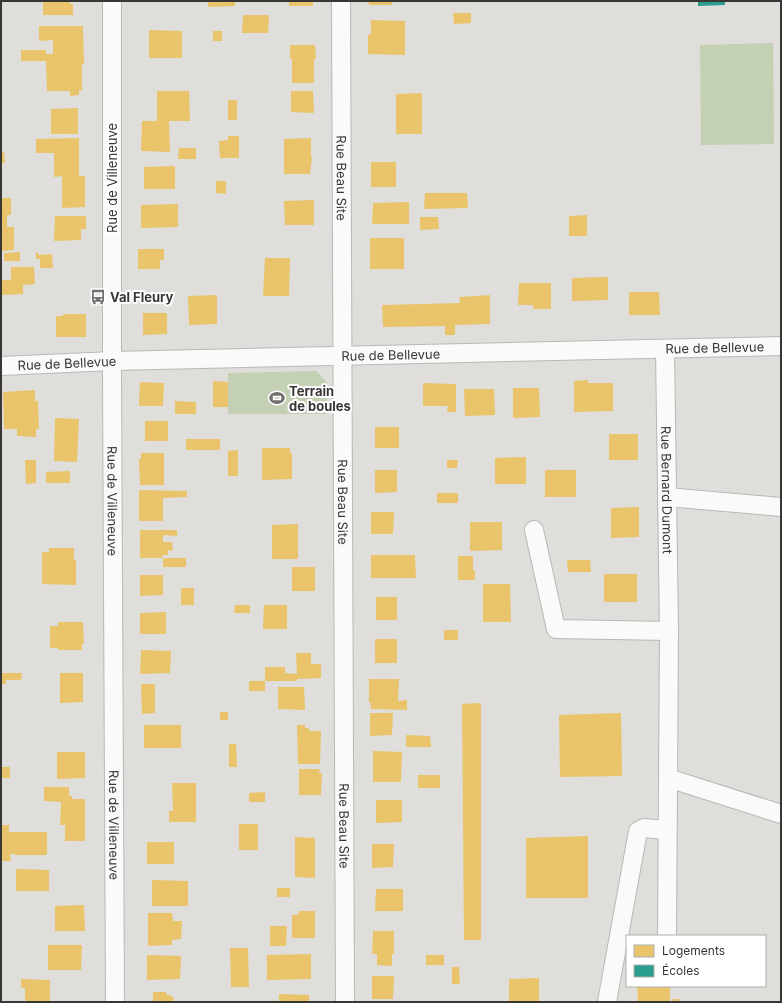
<svg xmlns="http://www.w3.org/2000/svg" width="782" height="1003" viewBox="0 0 782 1003" font-family="Inter,sans-serif">
<style>
.green{fill:#c4d0b3}
.homes{fill:#e9c46a}
.schools{fill:#2a9d8f}
.lines{fill:none;stroke-linecap:round;stroke-linejoin:round}
.street-casing{stroke:#b8b8b6;stroke-width:20}
.street{stroke:#fafafa;stroke-width:18}
.labels{text-anchor:middle;dominant-baseline:central;stroke-width:4;stroke-linejoin:round;paint-order:stroke}
.street-label{font-size:13px;fill:#383736;stroke:#fff}
.poi-label{font-size:13px;font-weight:bold;fill:#383736;stroke:#fff;text-anchor:start}
</style>
<rect width="100%" height="100%" fill="#dfdedb"/>
<g class="green">
<path d="M 773,43 L 774,144 L 701,145 L 700,45 Z"/>
<path d="M 316,371 L 327,382 L 327,414 L 228,414 L 228,373 Z"/>
</g>
<g class="homes">
<path d="M 43,1 L 70,1 L 70,4 L 73,4 L 73,15 L 43,15 Z"/>
<path d="M 208,1 L 235,1 L 235,6 L 208,7 Z"/>
<rect x="289" y="1" width="24" height="5"/>
<path d="M 368,1 L 392,1 L 392,5 L 369,5 Z"/>
<path d="M 453,13 L 471,13 L 471,23 L 454,24 Z"/>
<path d="M 243,15 L 269,15 L 268,33 L 242,33 Z"/>
<path d="M 371,20 L 405,21 L 405,55 L 368,54 L 368,35 L 371,34 Z"/>
<path d="M 39,26 L 83,26 L 84,64 L 82,64 L 82,91 L 79,90 L 79,95 L 70,96 L 70,91 L 47,91 L 46,61 L 21,61 L 21,50 L 46,50 L 46,54 L 53,54 L 53,40 L 39,41 Z"/>
<path d="M 149,30 L 182,31 L 182,58 L 149,58 Z"/>
<rect x="213" y="31" width="9" height="10"/>
<path d="M 290,45 L 315,45 L 316,58 L 314,59 L 314,83 L 292,83 L 292,59 L 290,58 Z"/>
<path d="M 157,91 L 189,91 L 190,121 L 169,121 L 170,152 L 141,151 L 142,121 L 157,121 Z"/>
<path d="M 291,91 L 313,91 L 314,113 L 291,112 Z"/>
<path d="M 422,93 L 422,134 L 396,134 L 396,94 Z"/>
<rect x="228" y="100" width="9" height="20"/>
<path d="M 78,108 L 78,134 L 51,134 L 51,109 Z"/>
<path d="M 228,136 L 239,136 L 239,158 L 220,158 L 219,141 L 228,140 Z"/>
<path d="M 79,138 L 79,176 L 85,176 L 85,207 L 62,208 L 62,176 L 54,177 L 54,153 L 36,153 L 36,139 Z"/>
<path d="M 311,138 L 311,157 L 312,157 L 310,174 L 284,174 L 284,139 Z"/>
<path d="M 179,148 L 196,148 L 196,159 L 178,159 Z"/>
<path d="M 1,152 L 4,152 L 5,163 L 1,163 Z"/>
<rect x="371" y="162" width="25" height="25"/>
<path d="M 175,166 L 175,189 L 144,189 L 144,167 Z"/>
<path d="M 216,181 L 226,181 L 226,194 L 216,193 Z"/>
<path d="M 425,193 L 467,193 L 468,208 L 424,209 Z"/>
<path d="M 1,198 L 11,198 L 11,215 L 7,215 L 7,227 L 14,227 L 14,250 L 1,251 Z"/>
<path d="M 314,200 L 314,225 L 285,225 L 284,201 Z"/>
<path d="M 409,202 L 409,224 L 372,224 L 373,203 Z"/>
<path d="M 178,204 L 178,227 L 141,228 L 141,205 Z"/>
<path d="M 587,215 L 587,236 L 569,236 L 569,216 Z"/>
<path d="M 55,216 L 86,216 L 86,229 L 81,229 L 81,240 L 54,241 Z"/>
<path d="M 420,217 L 438,217 L 439,229 L 420,230 Z"/>
<rect x="370" y="238" width="34" height="31"/>
<path d="M 138,249 L 164,249 L 164,260 L 160,260 L 160,269 L 138,269 Z"/>
<path d="M 20,252 L 20,261 L 4,261 L 4,253 Z"/>
<path d="M 36,252 L 38,252 L 38,255 L 52,254 L 53,268 L 40,268 L 40,259 L 36,259 Z"/>
<path d="M 265,258 L 290,258 L 289,296 L 263,296 Z"/>
<path d="M 11,267 L 34,267 L 35,284 L 23,285 L 23,294 L 1,295 L 1,280 L 11,280 Z"/>
<path d="M 608,277 L 608,300 L 572,301 L 572,278 Z"/>
<path d="M 519,283 L 551,283 L 551,309 L 533,309 L 533,305 L 518,305 Z"/>
<path d="M 629,292 L 659,292 L 660,315 L 629,315 Z"/>
<path d="M 217,295 L 217,324 L 189,325 L 188,296 Z"/>
<path d="M 490,295 L 490,324 L 455,325 L 455,335 L 445,335 L 445,326 L 383,327 L 382,305 L 460,303 L 459,297 Z"/>
<path d="M 143,313 L 167,313 L 167,334 L 143,335 Z"/>
<path d="M 63,314 L 86,314 L 86,337 L 56,337 L 56,316 L 63,316 Z"/>
<path d="M 588,380 L 588,383 L 613,383 L 613,411 L 574,412 L 574,381 Z"/>
<path d="M 213,381 L 228,382 L 228,407 L 213,407 Z"/>
<path d="M 140,382 L 164,383 L 163,406 L 139,406 Z"/>
<path d="M 423,383 L 456,384 L 456,412 L 447,412 L 448,406 L 423,406 Z"/>
<path d="M 513,388 L 539,388 L 540,417 L 513,418 Z"/>
<path d="M 464,389 L 494,389 L 495,415 L 465,416 Z"/>
<path d="M 35,390 L 35,401 L 38,401 L 39,429 L 36,429 L 36,437 L 17,436 L 17,429 L 4,429 L 3,392 Z"/>
<path d="M 175,401 L 196,402 L 196,414 L 175,414 Z"/>
<path d="M 55,418 L 79,419 L 77,462 L 54,461 Z"/>
<rect x="145" y="421" width="23" height="20"/>
<rect x="375" y="427" width="24" height="21"/>
<rect x="609" y="434" width="29" height="26"/>
<rect x="186" y="439" width="34" height="11"/>
<path d="M 262,448 L 290,448 L 290,454 L 292,453 L 292,479 L 262,480 Z"/>
<path d="M 238,450 L 238,476 L 228,476 L 228,451 Z"/>
<path d="M 141,453 L 164,453 L 164,485 L 140,485 L 139,459 L 141,459 Z"/>
<path d="M 526,457 L 526,484 L 495,484 L 495,458 Z"/>
<path d="M 25,460 L 36,460 L 36,483 L 26,484 Z"/>
<path d="M 447,460 L 458,460 L 457,468 L 447,468 Z"/>
<path d="M 375,470 L 397,470 L 397,492 L 375,493 Z"/>
<rect x="545" y="470" width="31" height="27"/>
<path d="M 70,471 L 70,483 L 46,483 L 46,472 Z"/>
<path d="M 139,490 L 187,491 L 187,497 L 163,498 L 163,521 L 139,521 Z"/>
<rect x="437" y="493" width="21" height="10"/>
<path d="M 639,507 L 639,537 L 611,538 L 611,508 Z"/>
<path d="M 371,512 L 394,512 L 393,534 L 371,534 Z"/>
<path d="M 470,522 L 502,522 L 502,550 L 470,551 Z"/>
<path d="M 298,524 L 298,559 L 272,559 L 272,525 Z"/>
<path d="M 140,530 L 177,530 L 177,536 L 164,535 L 163,537 L 163,542 L 172,542 L 173,551 L 168,550 L 168,555 L 163,555 L 162,558 L 140,558 Z"/>
<path d="M 49,548 L 74,548 L 74,560 L 76,560 L 76,585 L 42,584 L 42,552 L 49,552 Z"/>
<path d="M 371,555 L 415,555 L 416,578 L 371,578 Z"/>
<path d="M 458,556 L 473,556 L 473,571 L 475,570 L 475,580 L 458,580 Z"/>
<rect x="163" y="558" width="23" height="9"/>
<path d="M 567,560 L 590,560 L 591,572 L 568,572 Z"/>
<rect x="292" y="567" width="23" height="24"/>
<rect x="604" y="574" width="33" height="28"/>
<path d="M 140,575 L 163,575 L 163,595 L 140,596 Z"/>
<path d="M 483,584 L 510,584 L 511,622 L 483,622 Z"/>
<rect x="181" y="588" width="13" height="17"/>
<rect x="376" y="597" width="21" height="23"/>
<path d="M 235,605 L 250,605 L 250,613 L 234,613 Z"/>
<path d="M 264,605 L 287,605 L 287,629 L 263,629 Z"/>
<path d="M 166,612 L 166,634 L 140,634 L 140,613 Z"/>
<path d="M 58,622 L 83,622 L 84,644 L 82,644 L 82,650 L 58,650 L 58,648 L 50,648 L 50,626 L 58,626 Z"/>
<rect x="444" y="630" width="14" height="10"/>
<rect x="375" y="639" width="22" height="24"/>
<path d="M 141,650 L 171,651 L 170,673 L 140,674 Z"/>
<path d="M 296,653 L 311,653 L 311,664 L 321,664 L 321,678 L 297,679 L 297,681 L 265,681 L 265,667 L 285,667 L 285,673 L 297,674 Z"/>
<path d="M 1,673 L 22,673 L 21,680 L 6,680 L 6,684 L 1,684 Z"/>
<path d="M 60,673 L 83,673 L 83,702 L 60,703 Z"/>
<path d="M 369,679 L 399,679 L 398,701 L 407,700 L 407,710 L 371,709 L 371,703 L 369,703 Z"/>
<rect x="249" y="681" width="16" height="10"/>
<path d="M 141,684 L 155,684 L 155,713 L 142,714 Z"/>
<path d="M 278,687 L 304,687 L 305,710 L 278,709 Z"/>
<path d="M 481,703 L 481,940 L 464,940 L 462,704 Z"/>
<rect x="220" y="712" width="8" height="8"/>
<path d="M 370,713 L 393,713 L 392,735 L 370,736 Z"/>
<path d="M 621,713 L 622,776 L 560,777 L 559,715 Z"/>
<rect x="144" y="725" width="37" height="23"/>
<path d="M 297,725 L 305,725 L 305,728 L 309,728 L 309,731 L 321,731 L 320,764 L 298,764 Z"/>
<path d="M 406,735 L 430,736 L 431,747 L 406,747 Z"/>
<path d="M 229,744 L 236,744 L 237,767 L 229,767 Z"/>
<path d="M 373,751 L 402,752 L 401,782 L 373,782 Z"/>
<path d="M 57,752 L 85,752 L 85,778 L 57,779 Z"/>
<rect x="1" y="767" width="9" height="11"/>
<path d="M 299,769 L 320,769 L 319,773 L 322,773 L 321,795 L 299,795 Z"/>
<rect x="418" y="775" width="22" height="13"/>
<path d="M 172,783 L 196,783 L 196,822 L 169,822 L 169,811 L 173,811 Z"/>
<path d="M 44,787 L 69,787 L 69,796 L 72,796 L 72,799 L 85,799 L 85,841 L 65,841 L 65,825 L 60,825 L 61,802 L 44,801 Z"/>
<path d="M 265,792 L 265,802 L 249,802 L 249,793 Z"/>
<path d="M 376,800 L 402,800 L 402,822 L 376,823 Z"/>
<rect x="239" y="824" width="19" height="26"/>
<path d="M 1,825 L 9,825 L 9,832 L 47,832 L 47,855 L 15,855 L 15,854 L 10,854 L 11,861 L 1,861 Z"/>
<path d="M 588,836 L 588,898 L 526,898 L 526,838 Z"/>
<path d="M 295,837 L 315,838 L 315,878 L 295,877 Z"/>
<rect x="147" y="842" width="27" height="22"/>
<path d="M 372,844 L 394,844 L 393,867 L 372,868 Z"/>
<path d="M 16,869 L 49,870 L 49,891 L 16,891 Z"/>
<path d="M 152,880 L 188,881 L 188,906 L 152,906 Z"/>
<rect x="277" y="888" width="13" height="9"/>
<path d="M 376,889 L 403,889 L 403,911 L 375,911 Z"/>
<path d="M 84,905 L 85,931 L 55,931 L 55,906 Z"/>
<path d="M 299,911 L 315,911 L 315,938 L 292,938 L 292,915 L 298,915 Z"/>
<path d="M 148,913 L 172,913 L 173,921 L 182,921 L 181,939 L 172,940 L 172,945 L 148,946 Z"/>
<path d="M 270,926 L 287,926 L 286,946 L 270,946 Z"/>
<path d="M 373,931 L 394,931 L 394,954 L 392,954 L 392,966 L 377,965 L 377,954 L 372,954 Z"/>
<path d="M 48,945 L 82,945 L 81,970 L 48,970 Z"/>
<path d="M 230,948 L 248,948 L 249,987 L 231,987 Z"/>
<path d="M 311,954 L 311,979 L 267,980 L 267,955 Z"/>
<path d="M 147,955 L 181,956 L 180,979 L 147,980 Z"/>
<rect x="426" y="955" width="18" height="10"/>
<path d="M 452,967 L 459,967 L 460,984 L 452,984 Z"/>
<path d="M 372,976 L 394,976 L 393,999 L 372,999 Z"/>
<path d="M 539,978 L 539,1002 L 509,1002 L 509,979 Z"/>
<path d="M 21,979 L 50,980 L 50,1002 L 26,1002 L 26,1000 L 25,1000 L 25,988 L 21,988 Z"/>
<path d="M 637,986 L 670,986 L 670,1002 L 638,1002 Z"/>
<path d="M 153,992 L 166,992 L 167,995 L 170,995 L 174,998 L 173,1002 L 153,1002 Z"/>
<path d="M 279,994 L 309,995 L 309,1002 L 279,1002 Z"/>
<rect x="673" y="999" width="7" height="3"/>
</g>
<path class="schools" d="M 698,1 L 725,1 L 725,5 L 698,6 Z"/>
<g class="lines">
<g class="street-casing">
<g id="street">
<path id="s1" d="M 112,1 L 112,375 L 115,1002"/>
<path id="s2" d="M 341,1 L 345,1002"/>
<path id="s3" d="M 665,349 L 669,631 L 667,936"/>
<path id="s4" d="M 1,366 L 112,361 L 781,346"/>
<path d="M 667,497 L 781,507"/>
<path d="M 534,530 L 556,629 L 669,631"/>
<path d="M 668,778 L 781,814"/>
<path d="M 607,1002 L 638,831 L 644,828 L 667,830"/>
</g>
</g>
<use href="#street" class="street"/>
</g>
<defs>
<g id="bus-bare" transform="scale(1.2)"><path d="M-5-6H5V4H4V6H2V4H-2V6H-4V4H-5ZM-3.5-4V0h7V-4ZM-3.5 1.2v1.5H-2V1.2ZM2 1.2v1.5H3.5V1.2Z" fill="#727170" stroke="#fff" stroke-width="2.5" paint-order="stroke"/></g>
<g id="stadium-bare" transform="scale(1.2)"><path d="M0-5a6.5 5 0 1 0 0 10a6.5 5 0 1 0 0-10ZM-3.5-1.8h7v3.6h-7Z" fill="#727170" stroke="#fff" stroke-width="2.5" paint-order="stroke"/></g>
</defs>
<g fill-rule="evenodd">
<use href="#bus-bare" x="98" y="297"/>
<use href="#stadium-bare" x="277" y="398"/>
</g>
<g class="labels">
<g class="street-label">
<text transform="translate(112 178) rotate(-90)">Rue de Villeneuve</text>
<text stroke="none"><textPath href="#s2" startOffset="177">Rue Beau Site</textPath></text>
<text stroke="none"><textPath href="#s4" startOffset="714">Rue de Bellevue</textPath></text>
<text stroke="none"><textPath href="#s4" startOffset="390">Rue de Bellevue</textPath></text>
<text stroke="none"><textPath href="#s4" startOffset="66">Rue de Bellevue</textPath></text>
<text stroke="none"><textPath href="#s3" startOffset="141">Rue Bernard Dumont</textPath></text>
<text stroke="none"><textPath href="#s1" startOffset="500">Rue de Villeneuve</textPath></text>
<text stroke="none"><textPath href="#s2" startOffset="501">Rue Beau Site</textPath></text>
<text stroke="none"><textPath href="#s1" startOffset="824">Rue de Villeneuve</textPath></text>
<text stroke="none"><textPath href="#s2" startOffset="825">Rue Beau Site</textPath></text>
</g>
<g class="poi-label">
<text x="110" y="297">Val Fleury</text>
<text x="289" y="391">Terrain<tspan x="289" dy="15">de boules</tspan></text>
</g>
</g>
<rect width="782" height="1003" fill="none" stroke="#383736" stroke-width="4"/>
<rect x="626" y="935" width="140" height="52" fill="#ffffff" stroke="#afafaf"/>
<rect x="634" y="945" width="20" height="12" fill="#e9c46a" stroke="#afafaf"/>
<text x="662" y="955" font-size="12" fill="#383736">Logements</text>
<rect x="634" y="965" width="20" height="12" fill="#2a9d8f" stroke="#afafaf"/>
<text x="662" y="975" font-size="12" fill="#383736">Écoles</text>
</svg>
